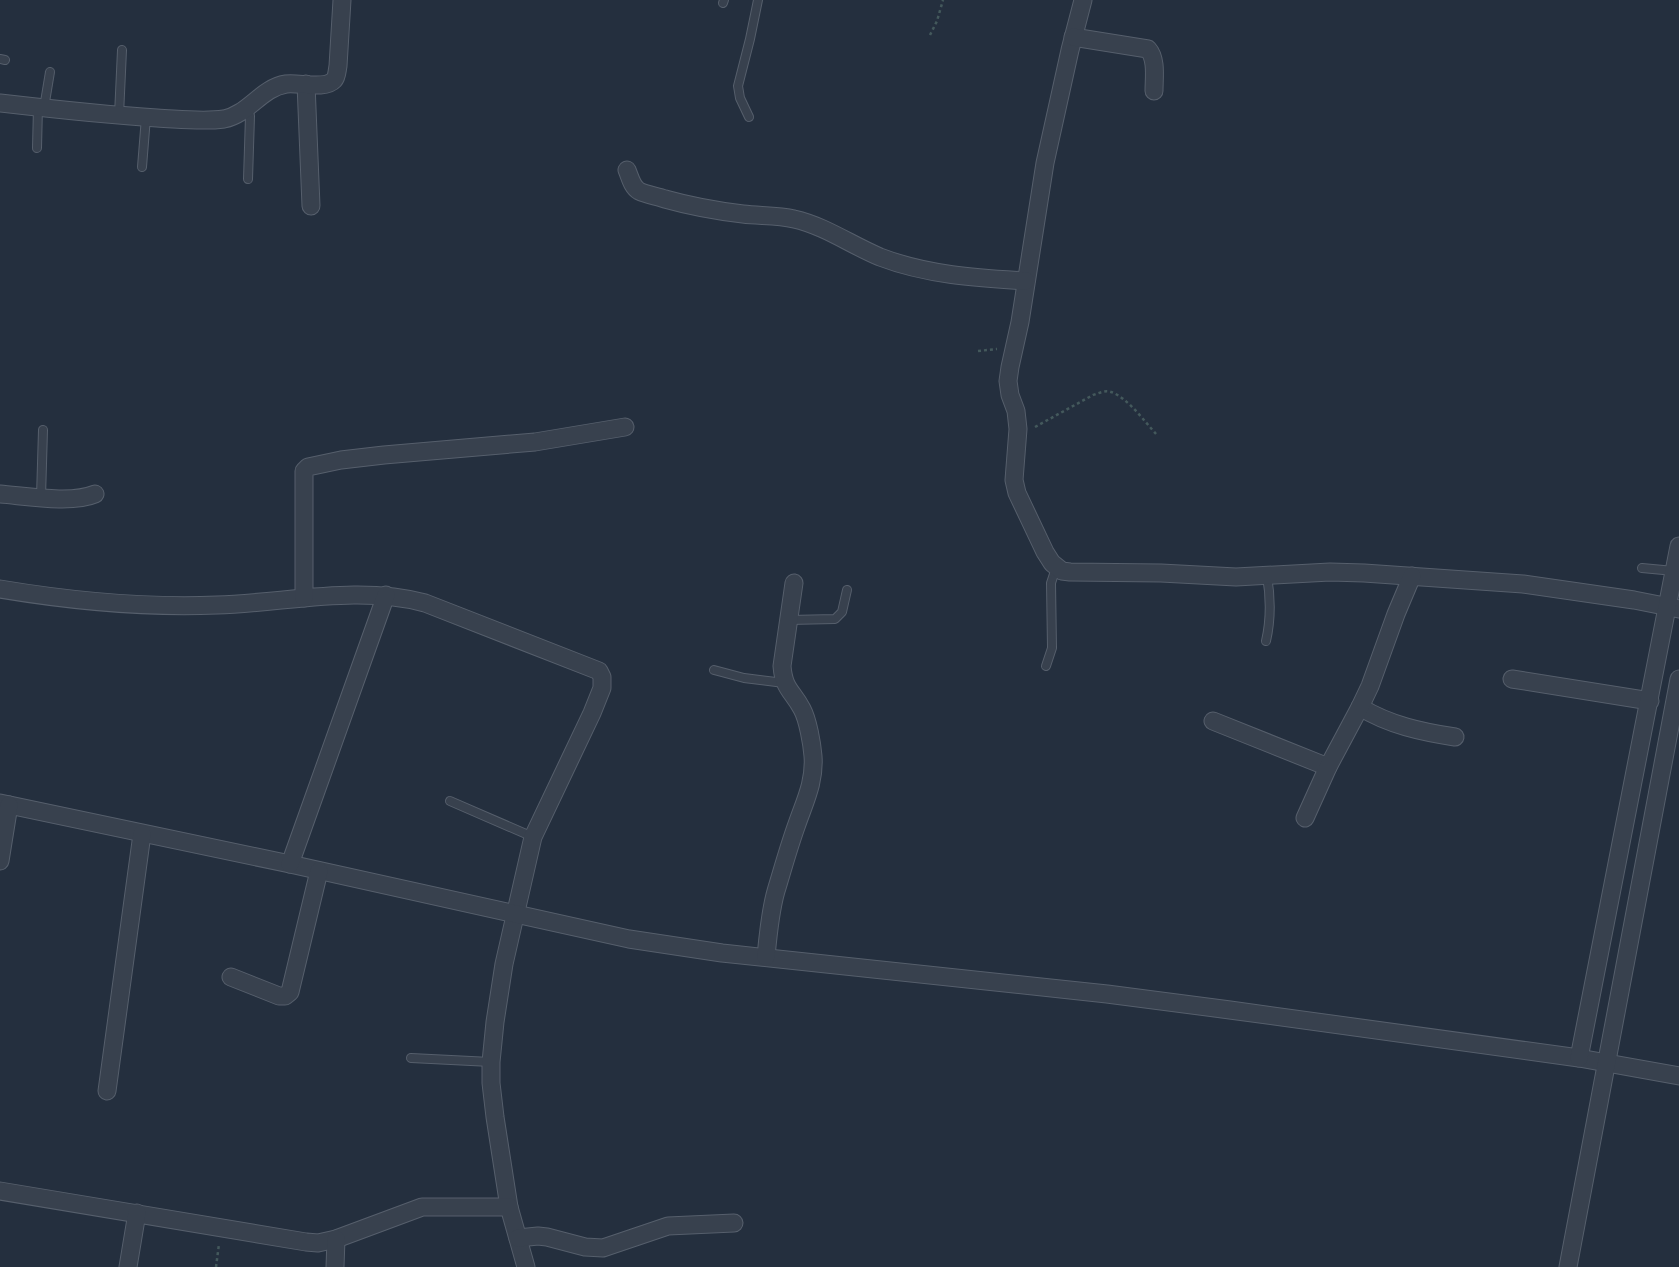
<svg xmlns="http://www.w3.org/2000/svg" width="1679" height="1267" viewBox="0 0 1679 1267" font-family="'Alegreya Sans',sans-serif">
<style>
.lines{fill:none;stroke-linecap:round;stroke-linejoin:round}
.lane-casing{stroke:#565f6c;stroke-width:10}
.street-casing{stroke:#565f6c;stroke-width:19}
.path{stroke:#44595c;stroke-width:2.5;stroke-dasharray:3 3;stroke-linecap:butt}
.lane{stroke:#38414e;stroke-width:8}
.street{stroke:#38414e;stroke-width:17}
</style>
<rect width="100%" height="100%" fill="#242f3e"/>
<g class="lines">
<g class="lane-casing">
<g id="lane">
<path d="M 723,3 L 724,0"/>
<path d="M 0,59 L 5,60"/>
<path d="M 44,108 L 50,72"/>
<path d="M 248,108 L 250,116 L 248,179"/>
<path d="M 119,115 L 122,50"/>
<path d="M 749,117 L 740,98 L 738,86 L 750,39 L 758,0"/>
<path d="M 37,148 L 38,107"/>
<path d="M 142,167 L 146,117"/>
<path d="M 41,497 L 43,430"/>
<path d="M 1642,568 L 1674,571"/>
<path d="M 789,620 L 835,619 L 842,612 L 847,590"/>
<path d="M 1266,641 C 1271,619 1271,599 1267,576"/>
<path d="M 1046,666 L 1052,648 L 1051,583 L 1056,568"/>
<path d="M 714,670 L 744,678 L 784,683"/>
<path d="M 450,801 L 533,837"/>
<path d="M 411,1058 L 491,1062"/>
</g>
</g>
<g class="street-casing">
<g id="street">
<path d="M 1083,0 L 1070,50 L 1045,163 L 1020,322 L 1010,367 L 1008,381 L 1010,395 L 1016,411 L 1018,429 L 1014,480 L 1017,493 L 1045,552 L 1052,563 L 1062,571 L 1070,572 L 1161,573 L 1236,577 L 1330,572 L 1364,573 L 1523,584 L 1634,600 L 1679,609"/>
<path d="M 1073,37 L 1148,49 C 1157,59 1154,78 1154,91"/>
<path d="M 306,84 L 311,206"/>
<path d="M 0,103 C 52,109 105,115 157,118 C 179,119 202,122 224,119 C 249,114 261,88 286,84 C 298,82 325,90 334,80 C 337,77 337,71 338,66 L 342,0"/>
<path d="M 627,170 C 630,177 632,187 639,191 C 647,195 657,196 665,199 C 690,206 717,211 743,214 C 759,216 778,215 794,219 C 825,226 851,245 880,257 C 927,275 976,278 1026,281"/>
<path d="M 0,494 C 26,496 72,504 95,494"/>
<path d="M 0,589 C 72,601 144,608 217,605 C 286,603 358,585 425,603 L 599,671 L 602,677 L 602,688 L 592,713 L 533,837 L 504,964 L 495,1022 L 491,1062 L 491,1083 L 495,1117 L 509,1207"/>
<path d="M 304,598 L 304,471 L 308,467 L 341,460 L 384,455 L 535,442 L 625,427"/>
<path d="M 1512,679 L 1650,701"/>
<path d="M 1360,707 C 1389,725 1422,732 1455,737"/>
<path d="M 1213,721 L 1328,767"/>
<path d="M 0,803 L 290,864 L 629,939 L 722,953 L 1107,994 L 1230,1010 L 1579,1058 L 1679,1076"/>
<path d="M 1305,818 L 1328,767 L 1360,707 L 1370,686 L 1396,614 L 1412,576"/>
<path d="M 0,861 L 9,805"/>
<path d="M 290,864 L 386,595"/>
<path d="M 766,957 C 768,935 770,912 776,891 C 783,868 789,846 797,824 C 805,801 815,781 813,756 C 812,744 808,720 802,709 C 792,690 784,690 782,666 L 794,583"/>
<path d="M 231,977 L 279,996 L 285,996 L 290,992 L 319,871"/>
<path d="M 1579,1058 L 1679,546"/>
<path d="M 107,1091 L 142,834"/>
<path d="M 0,1191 L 306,1242 L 318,1243 L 336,1239 L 422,1207 L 509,1207 L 526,1267"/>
<path d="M 518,1238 L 538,1236 L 547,1237 L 585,1247 L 603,1248 L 668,1226 L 734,1223"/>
<path d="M 128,1267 L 137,1213"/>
<path d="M 335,1267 L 336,1239"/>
<path d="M 1568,1267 L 1679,679"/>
</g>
</g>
<g class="path">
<path d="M 930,35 L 937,21 L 943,0"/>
<path d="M 978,351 L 997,349"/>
<path d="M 1035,427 L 1093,395 C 1099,393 1105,390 1111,392 C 1127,397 1145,422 1156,434"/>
<path d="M 216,1267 L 219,1244"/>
</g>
<use href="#lane" class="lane"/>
<use href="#street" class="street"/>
</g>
</svg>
